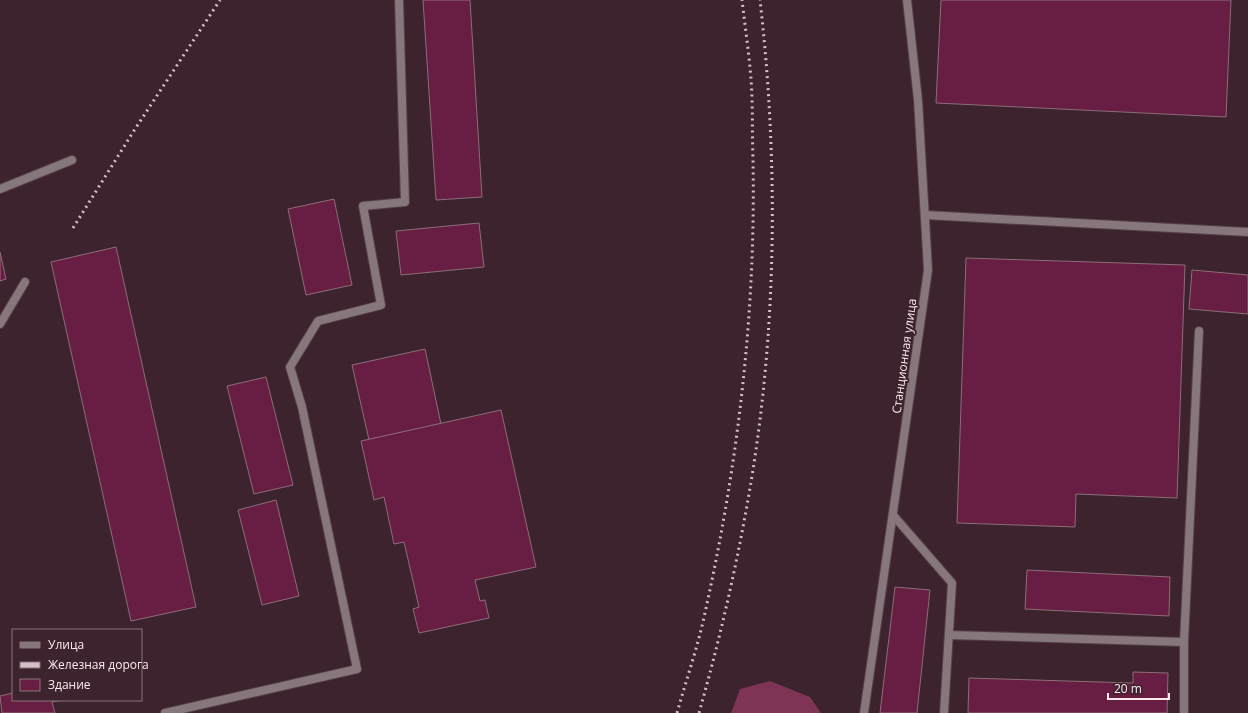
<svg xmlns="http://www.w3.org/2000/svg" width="1248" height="713" viewBox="0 0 1248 713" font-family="'Open Sans',sans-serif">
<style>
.forest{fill:#7f3355}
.building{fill:#681e42;stroke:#8c6d79}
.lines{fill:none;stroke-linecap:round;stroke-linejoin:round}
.service-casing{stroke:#573f48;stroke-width:10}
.minor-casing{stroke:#573f48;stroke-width:10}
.service{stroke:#85777c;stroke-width:8}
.minor{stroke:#85777c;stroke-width:8}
.rail{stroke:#d4c0c7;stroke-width:3;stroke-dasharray:2 4;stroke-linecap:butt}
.labels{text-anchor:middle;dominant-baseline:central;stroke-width:4;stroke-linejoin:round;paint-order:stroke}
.street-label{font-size:12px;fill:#fceaf0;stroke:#3c232d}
</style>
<rect width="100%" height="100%" fill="#3c232d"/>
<path class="forest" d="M 770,681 L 810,697 L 821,713 L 731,713 L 740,689 Z"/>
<g class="building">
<path d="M 423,0 L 470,0 L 482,197 L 436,200 Z"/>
<path d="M 941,0 L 1231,0 L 1226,117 L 936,103 Z"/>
<path d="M 334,199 L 352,285 L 306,295 L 288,209 Z"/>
<path d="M 479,223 L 484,267 L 401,275 L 396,231 Z"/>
<path d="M 116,247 L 196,607 L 131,621 L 51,262 Z"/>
<path d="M 0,252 L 6,279 L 0,281 Z"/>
<path d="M 966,258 L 1185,265 L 1177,498 L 1076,494 L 1075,527 L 957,523 Z"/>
<path d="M 1192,270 L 1248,275 L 1248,314 L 1189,309 Z"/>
<path d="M 425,349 L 441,424 L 369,440 L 352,365 Z"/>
<path d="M 266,377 L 293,485 L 254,494 L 227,386 Z"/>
<path d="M 501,410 L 536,567 L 475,580 L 480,601 L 485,600 L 489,618 L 419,633 L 413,609 L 419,607 L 404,542 L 394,544 L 384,497 L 374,500 L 361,441 Z"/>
<path d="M 276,500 L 299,596 L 262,605 L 238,510 Z"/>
<path d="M 1027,570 L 1170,577 L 1169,616 L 1025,609 Z"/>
<path d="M 895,587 L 930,590 L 917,713 L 880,713 Z"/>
<path d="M 1133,672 L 1168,673 L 1167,713 L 968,713 L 969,678 L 1133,683 Z"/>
<path d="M 13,693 L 13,700 L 63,700 L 52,702 L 55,713 L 2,713 L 0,696 Z"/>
</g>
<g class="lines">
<g class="service-casing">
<g id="service">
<path d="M 0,189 L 72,160"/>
<path d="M 925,215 L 1248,232"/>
<path d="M 0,324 L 25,282"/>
<path d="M 893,515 L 952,583 L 944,713"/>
<path d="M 949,635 L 1184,642"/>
<path d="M 165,713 L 357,669 L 302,407 L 290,367 L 318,321 L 381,305 L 363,206 L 405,202 L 399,0"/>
<path d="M 1184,713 L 1184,642 L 1199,331"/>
</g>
</g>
<g class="minor-casing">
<path id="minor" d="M 864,713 L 928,270 L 918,100 L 907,0"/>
</g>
<use href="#service" class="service"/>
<use href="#minor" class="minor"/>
<g class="rail">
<path d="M 73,228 L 135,129 L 220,0"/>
<path d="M 677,713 C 685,684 695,655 702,626 C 737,473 756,316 753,159 C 752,132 753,106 751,79 C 749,53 745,26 742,0"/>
<path d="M 699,713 C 721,635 739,556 752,476 C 777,321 778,157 760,0"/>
</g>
</g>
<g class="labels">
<g class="street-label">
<text transform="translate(904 356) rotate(-82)">Станционная улица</text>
</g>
</g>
<rect x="12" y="629" width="130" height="72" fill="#3c232d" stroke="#89737b"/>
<rect x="20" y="642" width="20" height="6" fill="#85777c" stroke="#89737b"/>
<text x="48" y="649" font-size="12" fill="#fceaf0">Улица</text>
<rect x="20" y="662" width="20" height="6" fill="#d4c0c7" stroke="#89737b"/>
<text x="48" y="669" font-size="12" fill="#fceaf0">Железная дорога</text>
<rect x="20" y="679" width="20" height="12" fill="#681e42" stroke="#89737b"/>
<text x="48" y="689" font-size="12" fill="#fceaf0">Здание</text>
<path d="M1108 693v6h61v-6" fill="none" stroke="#fceaf0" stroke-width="2"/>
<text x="1114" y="693" font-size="12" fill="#fceaf0" stroke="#3c232d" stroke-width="3" paint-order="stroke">20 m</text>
</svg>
